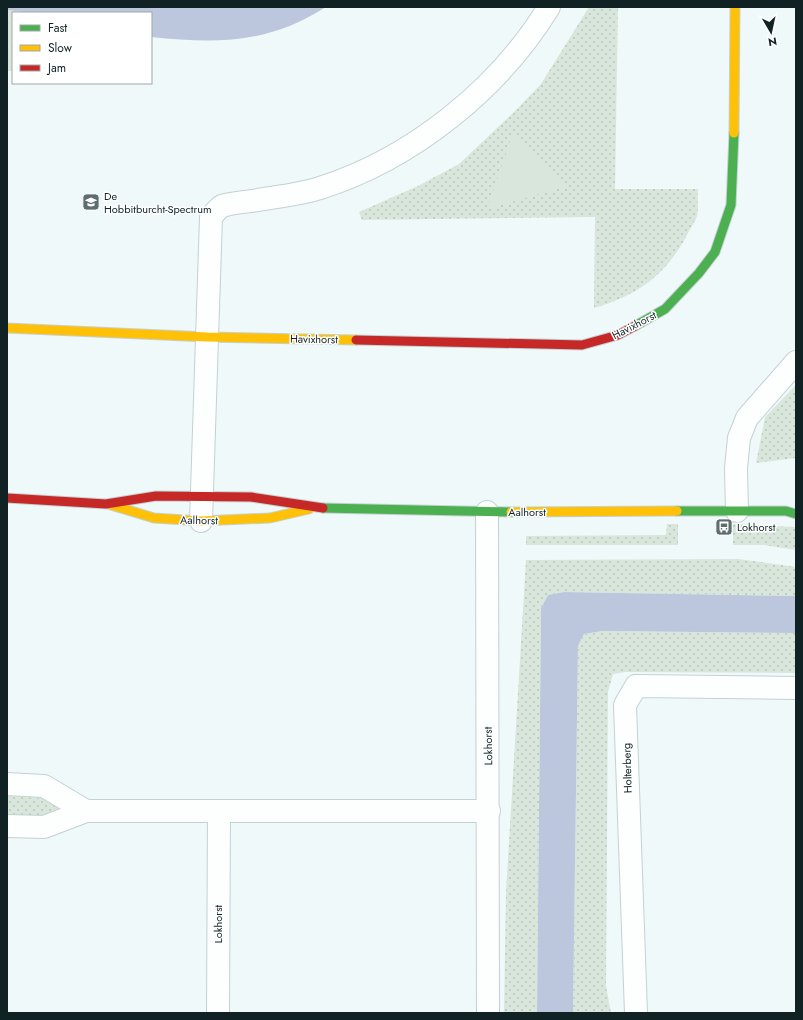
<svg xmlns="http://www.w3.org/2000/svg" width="803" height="1020" viewBox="0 0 803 1020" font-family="Jost,sans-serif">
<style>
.grass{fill:url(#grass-dots)}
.forest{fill:url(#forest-crowns)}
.green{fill:#d9e6dc}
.water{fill:#bcc7dd}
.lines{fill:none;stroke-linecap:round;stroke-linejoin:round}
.street-casing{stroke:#c4d1d2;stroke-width:24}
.fast-casing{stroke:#c4d1d2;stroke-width:11}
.slow-casing{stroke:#c4d1d2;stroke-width:11}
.jam-casing{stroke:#c4d1d2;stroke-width:11}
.street{stroke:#fdfefe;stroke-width:22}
.fast{stroke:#4caf50;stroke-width:9}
.slow{stroke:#ffc107;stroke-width:9}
.jam{stroke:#c62828;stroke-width:9}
.labels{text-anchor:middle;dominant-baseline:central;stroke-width:3;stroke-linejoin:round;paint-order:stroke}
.poi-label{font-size:11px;fill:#102224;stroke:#fff;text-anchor:start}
.street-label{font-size:11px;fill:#102224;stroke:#fff}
</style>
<defs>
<pattern id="grass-dots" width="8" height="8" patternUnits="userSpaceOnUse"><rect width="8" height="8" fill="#d9e6dc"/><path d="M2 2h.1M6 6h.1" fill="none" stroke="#b9c5bd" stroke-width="1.8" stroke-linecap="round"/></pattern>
<pattern id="forest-crowns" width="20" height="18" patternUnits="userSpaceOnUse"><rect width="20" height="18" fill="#d9e6dc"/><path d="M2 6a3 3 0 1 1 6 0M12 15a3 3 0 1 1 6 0" fill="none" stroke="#b9c5bd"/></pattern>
</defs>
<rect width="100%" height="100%" fill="#eff9fa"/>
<g class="grass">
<path d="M 589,7 L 618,7 L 615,189 L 698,189 C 697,197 699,208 697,216 C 695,222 690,229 687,235 C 665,276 638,295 594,308 L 595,217 L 362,220 L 359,212 L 418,186 L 459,164 L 514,112 L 541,84 Z"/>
<path d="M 796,385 L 796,458 L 756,463 L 765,417 Z"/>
<path d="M 667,524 L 678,524 L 678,545 L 526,545 L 526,536 L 666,535 Z"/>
<path d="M 733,524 L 796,527 L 796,550 L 764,545 L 733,545 Z"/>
<path d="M 739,559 L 796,567 L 796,596 L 564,592 L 548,595 L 541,608 L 537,1013 L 504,1013 L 506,892 L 526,560 Z"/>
<path d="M 603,631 L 796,633 L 796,673 L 625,672 L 613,674 L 608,692 L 606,986 L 611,1013 L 573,1013 L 578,646 L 584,634 Z"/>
<path d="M 7,796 L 61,799 L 60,818 L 7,816 Z"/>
</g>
<path class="forest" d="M 7,10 L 31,13 L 13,13 L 13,71 L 7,71 Z"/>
<path class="green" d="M 513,133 L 567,186 L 487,209 Z"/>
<g class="water">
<path d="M 7,7 L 326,7 C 268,44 217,44 151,37 L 151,13 L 31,13 L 7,10 Z"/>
<path d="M 564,592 L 796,596 L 796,633 L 603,631 L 584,634 L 578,646 L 573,1013 L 537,1013 L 541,608 L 548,595 Z"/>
</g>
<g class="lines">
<g class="street-casing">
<g id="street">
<path d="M 737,511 L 736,468 L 739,438 L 747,418 L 796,362"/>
<path d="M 487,512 L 488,1013"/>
<path d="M 201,521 L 211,217 C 214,214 218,208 222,206 C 231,203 242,202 252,201 C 275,197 298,195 320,188 C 412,159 499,89 549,7"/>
<path d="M 7,784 L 44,786 L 86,811"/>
<path d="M 7,826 L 44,827 L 86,811 L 489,811"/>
<path d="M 218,1013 L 219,811"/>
<path d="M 636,1013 L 625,705 L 636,686 L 796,688"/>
</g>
</g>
<g class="fast-casing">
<g id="fast">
<path d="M 635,326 L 665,309 L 699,273 L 715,252 L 731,205 L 734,133"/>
<path d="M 323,508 L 511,512"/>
<path d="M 677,511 L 786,511 L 796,514"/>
</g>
</g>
<g class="slow-casing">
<g id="slow">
<path d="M 734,133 L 735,7"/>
<path d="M 7,328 L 207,337 L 356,340"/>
<path d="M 111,505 L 154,518 L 201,521 L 270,518 L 309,509"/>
<path d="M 511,512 L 677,511"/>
</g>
</g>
<g class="jam-casing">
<g id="jam">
<path d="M 356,340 L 582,345 L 618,335 L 635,326"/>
<path d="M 7,498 L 106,504 L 156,496 L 251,497 L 323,508"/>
</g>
</g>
<use href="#street" class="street"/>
<use href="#fast" class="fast"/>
<use href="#slow" class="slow"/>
<use href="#jam" class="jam"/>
</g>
<defs>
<g id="school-square" transform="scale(0.9)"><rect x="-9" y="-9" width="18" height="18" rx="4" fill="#5e6d6f" stroke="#fff"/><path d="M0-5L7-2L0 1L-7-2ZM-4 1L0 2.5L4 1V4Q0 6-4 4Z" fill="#fff"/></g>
<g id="bus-square" transform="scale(0.9)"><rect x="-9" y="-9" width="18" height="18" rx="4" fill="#5e6d6f" stroke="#fff"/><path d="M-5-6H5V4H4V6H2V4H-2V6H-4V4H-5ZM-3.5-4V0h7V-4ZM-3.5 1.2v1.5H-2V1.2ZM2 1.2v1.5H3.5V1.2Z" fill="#fff"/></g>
</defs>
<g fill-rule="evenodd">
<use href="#school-square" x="91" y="202"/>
<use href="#bus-square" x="724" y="527"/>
</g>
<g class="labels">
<g class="poi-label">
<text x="104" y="196">De<tspan x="104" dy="13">Hobbitburcht-Spectrum</tspan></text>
<text x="737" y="527">Lokhorst</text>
</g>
<g class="street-label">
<text transform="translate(634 325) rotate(-27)">Havixhorst</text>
<text transform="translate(314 339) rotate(1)">Havixhorst</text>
<text x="527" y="512">Aalhorst</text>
<text transform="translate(199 520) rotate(1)">Aalhorst</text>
<text transform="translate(488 746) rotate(-91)">Lokhorst</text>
<text transform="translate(627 768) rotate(-92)">Holterberg</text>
<text transform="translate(218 924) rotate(-90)">Lokhorst</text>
</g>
</g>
<rect width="803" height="1020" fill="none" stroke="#102224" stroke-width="16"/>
<rect x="12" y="12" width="140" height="72" fill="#ffffff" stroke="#9fa7a7"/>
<rect x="20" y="25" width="20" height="6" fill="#4caf50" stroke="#9fa7a7"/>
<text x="48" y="32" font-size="12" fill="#102224">Fast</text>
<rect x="20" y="45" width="20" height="6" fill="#ffc107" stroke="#9fa7a7"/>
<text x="48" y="52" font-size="12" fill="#102224">Slow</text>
<rect x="20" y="65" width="20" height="6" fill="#c62828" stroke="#9fa7a7"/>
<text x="48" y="72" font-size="12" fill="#102224">Jam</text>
<g transform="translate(771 32) rotate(171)" stroke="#ffffff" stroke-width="3" paint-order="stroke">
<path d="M0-3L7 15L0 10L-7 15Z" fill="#102224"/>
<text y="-6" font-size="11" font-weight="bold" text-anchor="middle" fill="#102224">N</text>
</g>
</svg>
